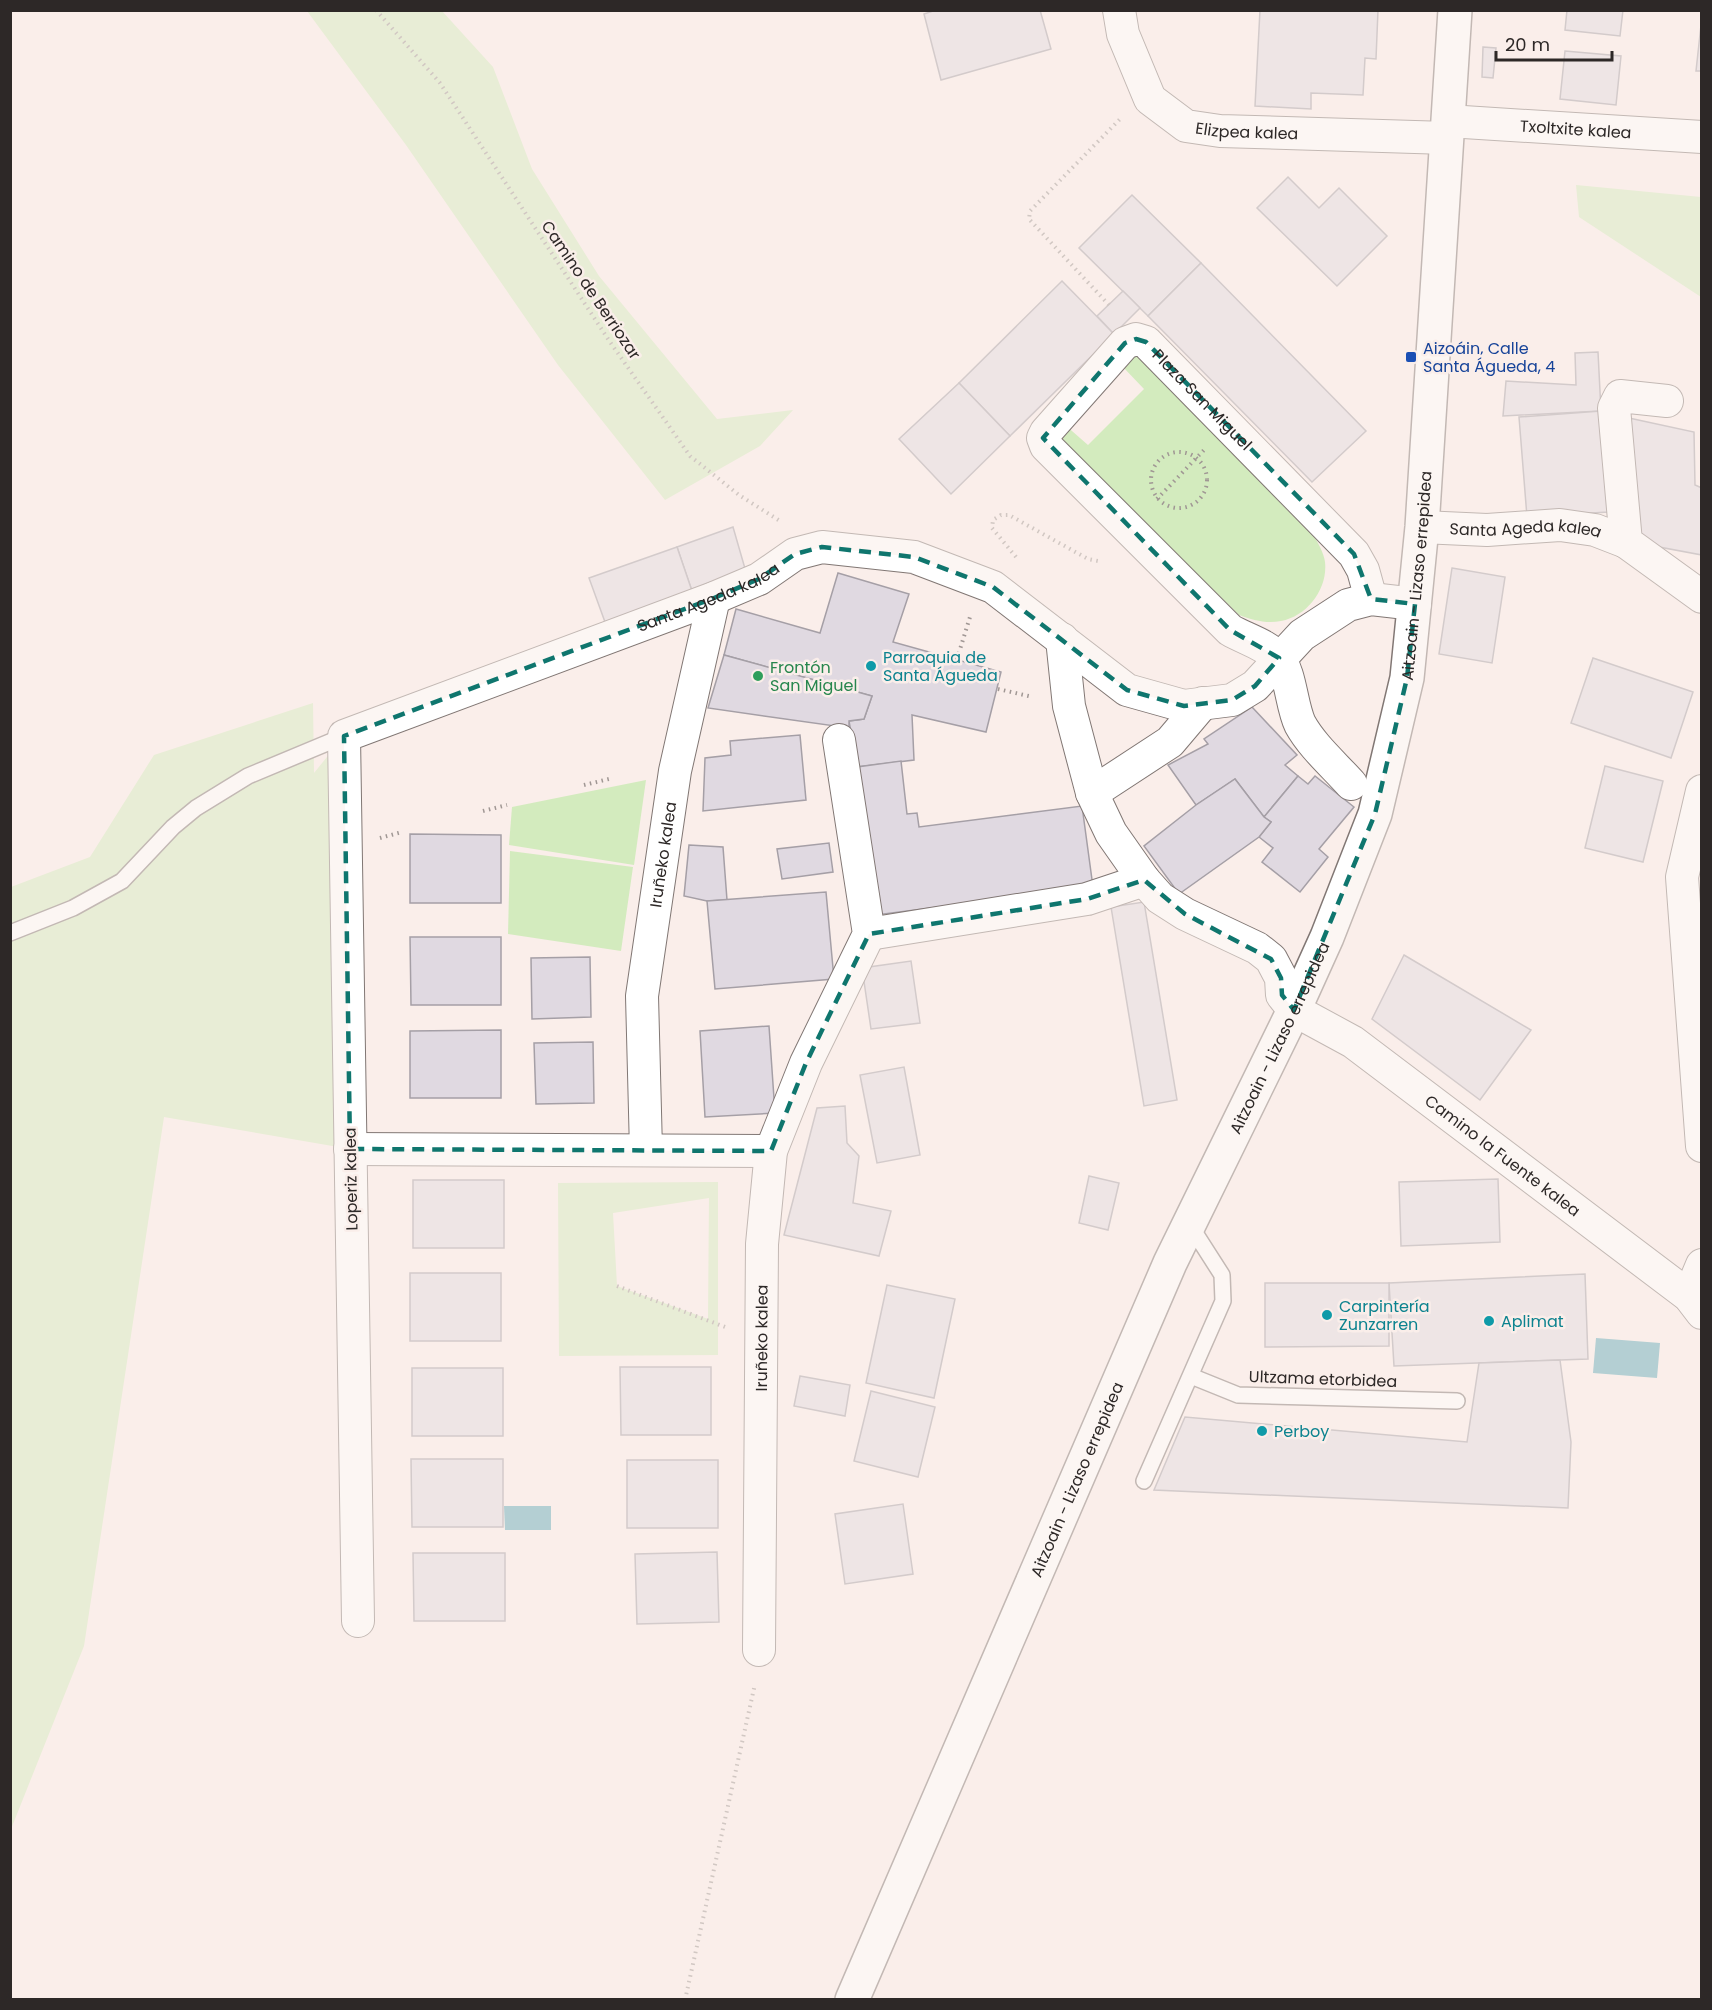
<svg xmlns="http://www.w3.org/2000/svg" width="1712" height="2010" viewBox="0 0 1712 2010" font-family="Poppins,sans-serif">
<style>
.green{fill:#d3ebbe;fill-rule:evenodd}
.water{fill:#5fa8b8}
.building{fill:#e0d9e1;stroke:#a59fa6;stroke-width:1.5}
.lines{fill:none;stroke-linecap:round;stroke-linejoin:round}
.service-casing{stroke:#817774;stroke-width:18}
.minor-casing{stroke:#817774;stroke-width:34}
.tertiary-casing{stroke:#817774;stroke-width:36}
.path{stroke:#a09794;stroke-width:4;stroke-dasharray:1.5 4.5;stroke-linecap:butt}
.service{stroke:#fff;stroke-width:15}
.minor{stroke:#fff;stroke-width:32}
.tertiary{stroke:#fff;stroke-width:33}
.marked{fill:none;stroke:#0f766e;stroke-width:4.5;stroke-dasharray:12 8;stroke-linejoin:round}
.transit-dot{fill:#1a4fb4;stroke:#faeeea;stroke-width:2}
.culture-dot{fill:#0f9aa8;stroke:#faeeea;stroke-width:2}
.leisure-dot{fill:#2e9e5b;stroke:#faeeea;stroke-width:2}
.labels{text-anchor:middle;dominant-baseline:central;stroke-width:5;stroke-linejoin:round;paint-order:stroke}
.street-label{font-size:16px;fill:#2d2827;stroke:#faeeea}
.transit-label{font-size:16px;fill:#164399;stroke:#faeeea;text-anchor:start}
.culture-label{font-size:16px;fill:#0d838f;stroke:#faeeea;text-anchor:start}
.leisure-label{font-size:16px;fill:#27864d;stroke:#faeeea;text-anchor:start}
</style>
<rect width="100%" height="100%" fill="#faeeea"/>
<g class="green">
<path d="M 307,11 L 442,11 L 493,67 L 532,169 L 599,276 L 717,419 L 793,410 L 760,446 L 665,500 L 558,365 L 406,145 Z"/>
<path d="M 1576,185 L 1701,197 L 1701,297 L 1579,217 Z"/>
<path d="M 1137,354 L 1314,536 C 1318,543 1324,553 1325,562 C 1328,588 1308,616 1281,621 C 1266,624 1253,620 1239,615 L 1055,435 L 1064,424 L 1088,445 L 1144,389 L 1122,366 Z"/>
<path d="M 313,703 L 314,773 L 344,736 L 350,1149 L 164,1117 L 84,1646 L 11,1829 L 11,887 L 90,857 L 154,755 Z"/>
<path d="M 646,780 L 634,865 L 509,845 L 512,807 Z"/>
<path d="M 510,851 L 633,867 L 621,951 L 508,934 Z"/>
<path d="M 718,1182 L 718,1355 L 559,1356 L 558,1183 ZM 709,1198 L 708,1319 L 617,1286 L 613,1213 Z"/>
</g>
<g class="water">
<path d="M 1596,1338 L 1660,1343 L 1657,1378 L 1593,1373 Z"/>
<path d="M 504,1506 L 551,1506 L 551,1530 L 505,1530 Z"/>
</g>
<g class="building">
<path d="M 936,10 L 1040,10 L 1051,49 L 941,80 L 924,14 Z"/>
<path d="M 1260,10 L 1378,10 L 1376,59 L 1365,58 L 1363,95 L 1311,93 L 1311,109 L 1255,106 Z"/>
<path d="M 1567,10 L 1623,10 L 1620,36 L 1565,30 Z"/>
<path d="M 1702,16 L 1702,71 L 1696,71 Z"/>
<path d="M 1483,47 L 1496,48 L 1493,78 L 1482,77 Z"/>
<path d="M 1565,51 L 1621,56 L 1616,105 L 1560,99 Z"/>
<path d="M 1288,177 L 1319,208 L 1339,188 L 1387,236 L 1337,286 L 1257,208 Z"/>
<path d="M 1132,195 L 1201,263 L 1148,316 L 1079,248 Z"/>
<path d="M 1201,263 L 1366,431 L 1312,482 L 1148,316 Z"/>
<path d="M 1062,281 L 1114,334 L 1010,436 L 959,383 Z"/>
<path d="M 1123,291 L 1140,308 L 1114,334 L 1097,316 Z"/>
<path d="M 1598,352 L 1601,411 L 1503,416 L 1506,381 L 1576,385 L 1575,353 Z"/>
<path d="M 959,383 L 1010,436 L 951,494 L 899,439 Z"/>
<path d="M 1601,411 L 1608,512 L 1527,517 L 1519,417 Z"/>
<path d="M 1629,418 L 1694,432 L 1695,485 L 1702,488 L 1702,555 L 1638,543 Z"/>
<path d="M 733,527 L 746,572 L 692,591 L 677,547 Z"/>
<path d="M 677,547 L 692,591 L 605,622 L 589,578 Z"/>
<path d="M 1452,568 L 1505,577 L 1492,663 L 1439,654 Z"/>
<path d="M 838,573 L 909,594 L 893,642 L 1001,672 L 986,732 L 912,715 L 914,760 L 857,767 L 849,721 L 864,719 L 872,696 L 724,655 L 736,609 L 820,633 Z"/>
<path d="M 724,655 L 872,696 L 864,719 L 849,721 L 849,728 L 708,708 Z"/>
<path d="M 1593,658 L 1693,692 L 1671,758 L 1571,723 Z"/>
<path d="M 1252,707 L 1297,755 L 1285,765 L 1298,776 L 1264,817 L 1235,779 L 1196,805 L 1168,765 L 1208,744 L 1204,739 Z"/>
<path d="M 800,735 L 806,800 L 703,811 L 705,758 L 731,755 L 730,741 Z"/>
<path d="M 901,761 L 907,814 L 917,813 L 919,827 L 1082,806 L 1093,887 L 876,915 L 857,767 Z"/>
<path d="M 1605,766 L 1663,781 L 1643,862 L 1585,848 Z"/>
<path d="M 1298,776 L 1308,784 L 1315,776 L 1354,807 L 1319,849 L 1328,857 L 1300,892 L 1262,862 L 1273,848 L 1259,837 L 1271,822 L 1264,817 Z"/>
<path d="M 1235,779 L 1264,817 L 1271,822 L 1259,837 L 1179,894 L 1144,846 L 1196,805 Z"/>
<path d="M 410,834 L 501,835 L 501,903 L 410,903 Z"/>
<path d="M 829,843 L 833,872 L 782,879 L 777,849 Z"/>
<path d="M 689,845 L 723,847 L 727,900 L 707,901 L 684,896 Z"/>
<path d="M 826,892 L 834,979 L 715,989 L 707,901 Z"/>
<path d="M 1144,902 L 1177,1100 L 1144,1106 L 1111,907 Z"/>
<path d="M 410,937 L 501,937 L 501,1005 L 411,1005 Z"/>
<path d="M 1404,955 L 1531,1030 L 1480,1100 L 1372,1019 Z"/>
<path d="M 590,957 L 591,1017 L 532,1019 L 531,958 Z"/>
<path d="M 911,961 L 920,1023 L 871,1029 L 862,968 Z"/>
<path d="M 769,1026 L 775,1113 L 705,1117 L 700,1031 Z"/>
<path d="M 501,1030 L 501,1098 L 410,1098 L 410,1031 Z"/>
<path d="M 593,1042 L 594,1103 L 536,1104 L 534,1043 Z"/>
<path d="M 904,1067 L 920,1155 L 877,1163 L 860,1075 Z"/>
<path d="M 845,1106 L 847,1143 L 859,1156 L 853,1203 L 891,1211 L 879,1256 L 784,1235 L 817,1108 Z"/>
<path d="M 1089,1176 L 1119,1183 L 1108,1230 L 1079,1223 Z"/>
<path d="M 1498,1179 L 1500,1242 L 1401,1246 L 1399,1182 Z"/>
<rect x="413" y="1180" width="91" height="68"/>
<rect x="410" y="1273" width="91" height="68"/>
<path d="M 1585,1274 L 1588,1359 L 1394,1366 L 1389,1283 Z"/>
<path d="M 1265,1283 L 1389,1283 L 1389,1346 L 1265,1347 Z"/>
<path d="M 887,1285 L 955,1299 L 934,1398 L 866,1383 Z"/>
<path d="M 1560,1360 L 1571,1442 L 1568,1508 L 1154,1490 L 1185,1417 L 1467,1442 L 1479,1363 Z"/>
<path d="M 620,1367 L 711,1367 L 711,1435 L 621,1435 Z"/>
<rect x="412" y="1368" width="91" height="68"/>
<path d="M 800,1376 L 850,1385 L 845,1416 L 794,1406 Z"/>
<path d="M 871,1391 L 935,1407 L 918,1477 L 854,1461 Z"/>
<path d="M 411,1459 L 503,1459 L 503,1527 L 412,1527 Z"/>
<rect x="627" y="1460" width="91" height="68"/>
<path d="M 903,1504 L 913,1574 L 845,1584 L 835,1514 Z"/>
<path d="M 717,1552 L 719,1622 L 637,1624 L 635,1554 Z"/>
<path d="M 413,1553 L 505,1553 L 505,1621 L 414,1621 Z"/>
</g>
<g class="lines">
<g class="service-casing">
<g id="service">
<path d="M 10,933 L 73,908 L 122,881 L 173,827 L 196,808 L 248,776 L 344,736"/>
<path d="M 1191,1376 L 1238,1395 L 1457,1401"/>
<path d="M 1144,1481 L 1223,1301 L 1222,1275 L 1190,1225"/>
</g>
</g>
<g class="minor-casing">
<g id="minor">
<path id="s1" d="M 1119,10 L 1123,34 L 1150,99 L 1186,126 L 1220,131 L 1447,138"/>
<path id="s2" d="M 1448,121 L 1702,137"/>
<path d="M 1667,401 L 1620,396 L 1614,408 L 1626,542 L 1702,597"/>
<path id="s3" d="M 1422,527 L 1487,530 L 1560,525 L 1595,530 L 1626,542"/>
<path id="s4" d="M 1062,639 L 1069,706 L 1092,793 L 1111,833 L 1144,880 L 1160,898 L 1185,914 L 1257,948 L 1271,959 L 1281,978 L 1282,995 L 1294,1010 L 1353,1042 L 1689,1296 L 1702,1313"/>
<path id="s5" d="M 1351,784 C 1334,765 1312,746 1300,724 C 1291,705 1291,672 1278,658 C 1266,644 1245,639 1230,630 L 1046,446 L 1043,438 L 1046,432 L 1125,343 L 1136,339 L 1146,342 L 1354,554 L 1363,570 L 1371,599"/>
<path d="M 1702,791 L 1682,877 L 1702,1146"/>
<path d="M 1092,793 L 1170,742 L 1203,703"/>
<path d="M 869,934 L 1087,899 L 1144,880"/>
<path d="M 350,1149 L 771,1151"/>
<path id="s6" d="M 646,1150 L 642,996 L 675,771 L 714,598"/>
<path d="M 1689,1296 L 1702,1265"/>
<path id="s7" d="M 358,1621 L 344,736 L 714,598 L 759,579 L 795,554 L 822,547 L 914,557 L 993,587 L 1127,690 L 1184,706 L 1232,700 L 1255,686 L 1302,635 L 1348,605 L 1371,599 L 1415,604"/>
<path id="s8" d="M 759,1650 L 762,1244 L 771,1151 L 806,1063 L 869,934 L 839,740"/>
</g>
</g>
<g class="tertiary-casing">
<g id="tertiary">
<path id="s9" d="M 852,2000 L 1170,1263 L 1294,1010 L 1327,937 L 1375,814 L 1407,678 L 1422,527 L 1455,10"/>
</g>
</g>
<g class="path">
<path d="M 376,10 L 440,83 L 610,342 L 690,456 L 739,495 L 780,521"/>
<path d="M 1109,305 L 1029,219 L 1030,211 L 1122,117"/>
<circle cx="1179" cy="480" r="28"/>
<path d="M 1157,499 L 1204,450"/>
<path d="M 1016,557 L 992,528 L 993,520 L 1001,515 L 1009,515 L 1088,559 L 1098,561"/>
<path d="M 957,659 L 970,617"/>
<path d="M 998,689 L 1033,697"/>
<path d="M 584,785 L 613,778"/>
<path d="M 483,811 L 507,805"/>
<path d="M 380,838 L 402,832"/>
<path d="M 617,1286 L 725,1327"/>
<path d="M 685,2000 L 755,1684"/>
</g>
<use href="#service" class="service"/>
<use href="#minor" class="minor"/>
<use href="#tertiary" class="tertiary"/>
</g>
<path d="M0 0H1712V2010H0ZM 1136,339 L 1146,342 L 1354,554 L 1371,599 L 1415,604 L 1407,678 L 1375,814 L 1294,1010 L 1282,995 L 1281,978 L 1271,959 L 1185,914 L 1144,880 L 1087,899 L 869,934 L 806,1063 L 771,1151 L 350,1149 L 344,736 L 714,598 L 759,579 L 795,554 L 822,547 L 914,557 L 993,587 L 1127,690 L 1184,706 L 1232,700 L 1255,686 L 1279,658 L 1230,630 L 1043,438 L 1125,343 Z" fill="#faeeea" fill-opacity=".55" fill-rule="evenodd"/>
<path class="marked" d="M 1136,339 L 1146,342 L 1354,554 L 1371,599 L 1415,604 L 1407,678 L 1375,814 L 1294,1010 L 1282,995 L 1281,978 L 1271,959 L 1185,914 L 1144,880 L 1087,899 L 869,934 L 806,1063 L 771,1151 L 350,1149 L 344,736 L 714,598 L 759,579 L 795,554 L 822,547 L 914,557 L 993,587 L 1127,690 L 1184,706 L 1232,700 L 1255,686 L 1279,658 L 1230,630 L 1043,438 L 1125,343 Z"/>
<rect class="transit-dot" x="1405" y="351" width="12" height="12" rx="3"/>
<g class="culture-dot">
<circle cx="871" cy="666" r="6"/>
<circle cx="1327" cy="1315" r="6"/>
<circle cx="1489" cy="1321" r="6"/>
<circle cx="1262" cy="1431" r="6"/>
</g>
<circle class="leisure-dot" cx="758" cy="676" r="6"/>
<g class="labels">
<g class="street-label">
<text stroke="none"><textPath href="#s2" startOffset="128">Txoltxite kalea</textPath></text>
<text stroke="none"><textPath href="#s1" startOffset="201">Elizpea kalea</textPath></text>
<text transform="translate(591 290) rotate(56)">Camino de Berriozar</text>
<text stroke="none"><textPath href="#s5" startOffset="702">Plaza San Miguel</textPath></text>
<text stroke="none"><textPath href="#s3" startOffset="104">Santa Ageda kalea</textPath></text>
<text stroke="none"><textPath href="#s9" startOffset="1539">Aitzoain - Lizaso errepidea</textPath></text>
<text stroke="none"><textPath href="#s7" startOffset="1275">Santa Ageda kalea</textPath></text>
<text stroke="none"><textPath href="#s6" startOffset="297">Iruñeko kalea</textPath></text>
<text stroke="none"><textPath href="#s9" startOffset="1053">Aitzoain - Lizaso errepidea</textPath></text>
<text stroke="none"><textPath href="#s4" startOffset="723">Camino la Fuente kalea</textPath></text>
<text transform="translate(351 1179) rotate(-91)">Loperiz kalea</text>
<text stroke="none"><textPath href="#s8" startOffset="312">Iruñeko kalea</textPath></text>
<text transform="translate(1323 1379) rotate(2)">Ultzama etorbidea</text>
<text stroke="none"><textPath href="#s9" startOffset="567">Aitzoain - Lizaso errepidea</textPath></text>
</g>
<g class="transit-label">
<text x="1423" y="348">Aizoáin, Calle<tspan x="1423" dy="18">Santa Águeda, 4</tspan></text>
</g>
<g class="culture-label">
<text x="883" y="657">Parroquia de<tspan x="883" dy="18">Santa Águeda</tspan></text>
<text x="1339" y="1306">Carpintería<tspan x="1339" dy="18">Zunzarren</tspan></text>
<text x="1501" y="1321">Aplimat</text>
<text x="1274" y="1431">Perboy</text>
</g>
<g class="leisure-label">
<text x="770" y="667">Frontón<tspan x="770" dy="18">San Miguel</tspan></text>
</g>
</g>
<rect width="1712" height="2010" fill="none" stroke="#2d2827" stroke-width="24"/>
<path d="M1496 51v9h116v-9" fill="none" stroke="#2d2827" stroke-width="3"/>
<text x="1505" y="51" font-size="18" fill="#2d2827" stroke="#faeeea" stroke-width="4.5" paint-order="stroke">20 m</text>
</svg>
